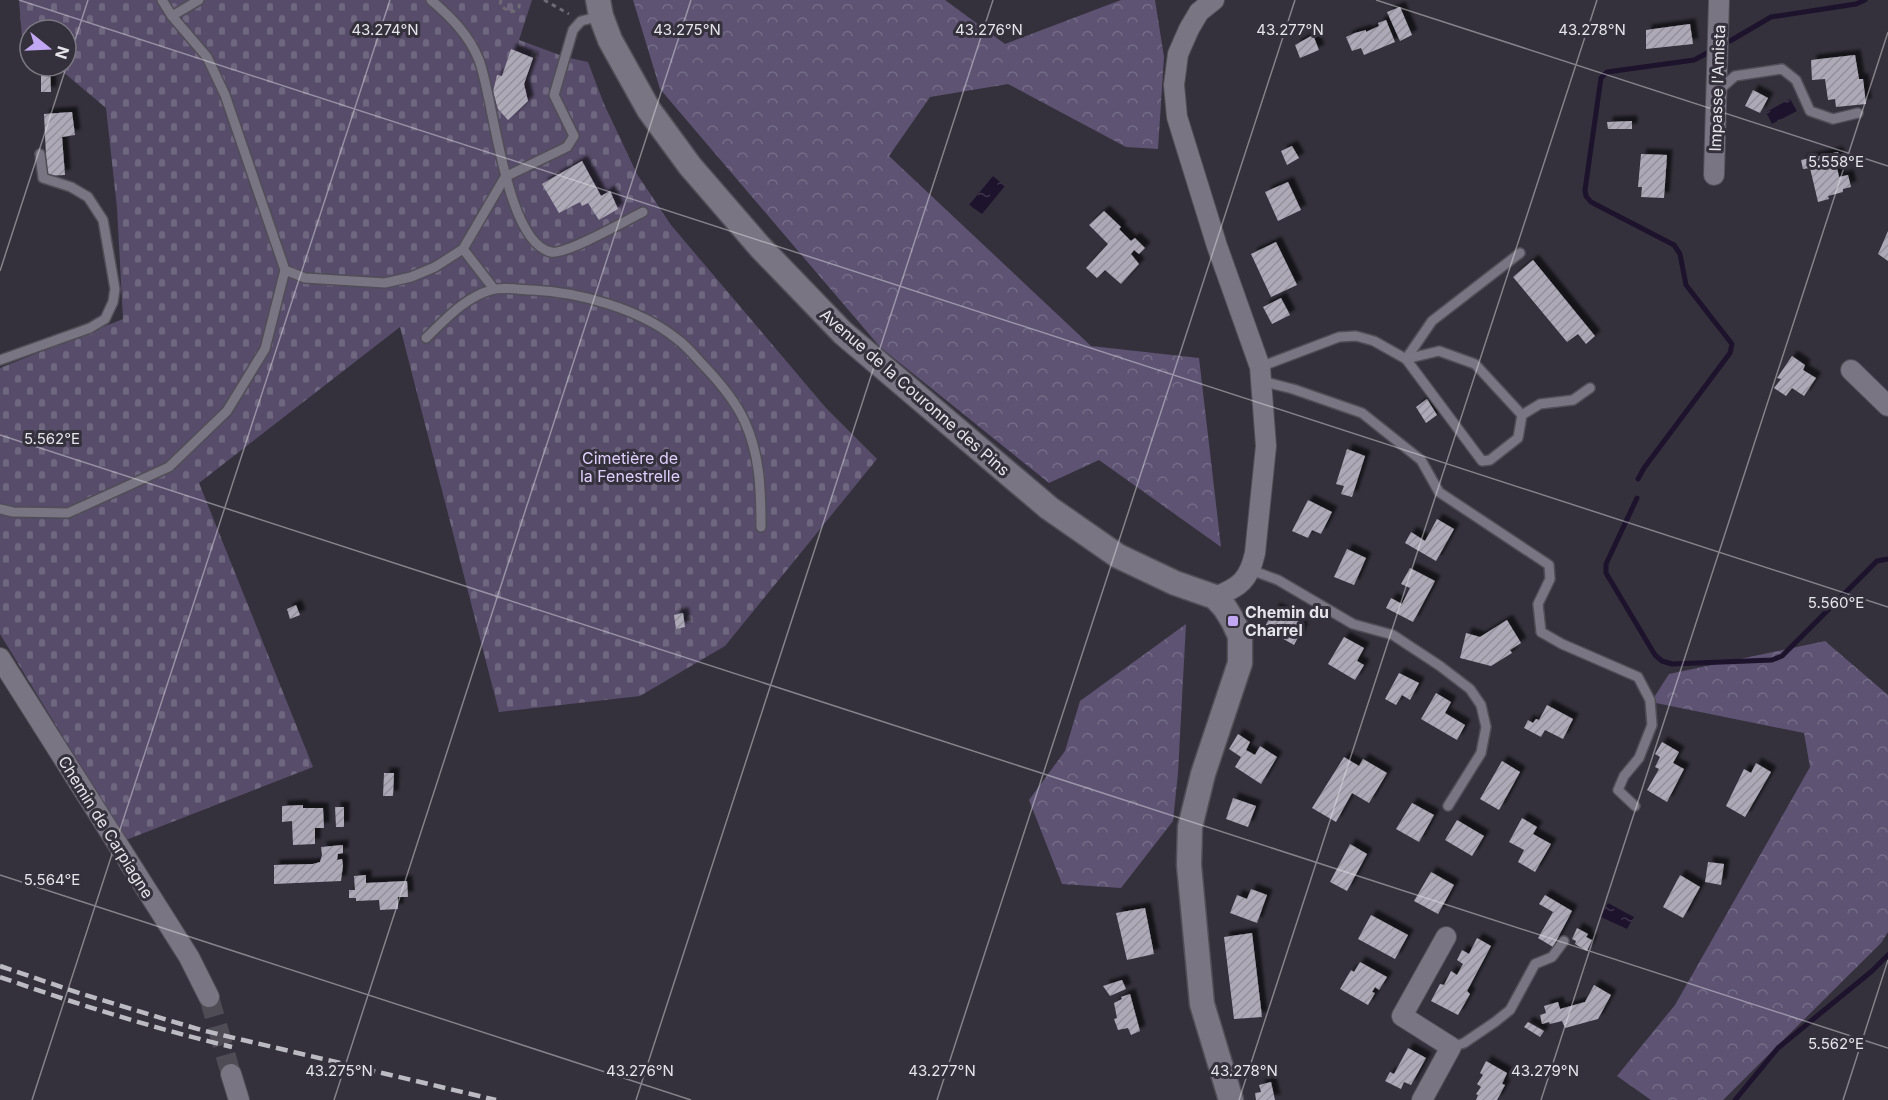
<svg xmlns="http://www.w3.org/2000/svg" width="1888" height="1100" viewBox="0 0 1888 1100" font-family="Inter,sans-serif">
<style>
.forest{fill:url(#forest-crowns)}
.cemetery{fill:url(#cemetery-stones)}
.water{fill:url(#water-ripples)}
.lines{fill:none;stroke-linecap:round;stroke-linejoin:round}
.stream{stroke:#1d132d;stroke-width:5}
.building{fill:url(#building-hatch);filter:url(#shadow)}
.minor-tunnel{stroke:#4f4c56;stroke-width:20;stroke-dasharray:20 10;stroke-linecap:butt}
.service-casing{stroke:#514e57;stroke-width:12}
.minor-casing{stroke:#514e57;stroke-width:22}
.tertiary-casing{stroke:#514e57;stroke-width:27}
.path{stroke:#6e6b75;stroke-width:3;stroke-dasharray:4.5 4.5;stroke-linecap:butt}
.service{stroke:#797582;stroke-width:9}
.minor{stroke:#797582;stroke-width:20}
.tertiary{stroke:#797582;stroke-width:24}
.rail{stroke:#bcbac2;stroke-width:4.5;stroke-dasharray:12 6;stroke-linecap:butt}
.ticks{fill:none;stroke:#e6e4eb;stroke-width:1.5;stroke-opacity:0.45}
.poi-dot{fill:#c2a7f2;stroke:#34313c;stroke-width:2}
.labels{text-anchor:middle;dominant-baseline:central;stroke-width:6;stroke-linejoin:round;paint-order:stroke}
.street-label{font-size:16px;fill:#e6e4eb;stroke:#34313c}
.park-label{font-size:16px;fill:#dfcffe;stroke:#34313c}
.poi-label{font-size:16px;font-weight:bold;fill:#e6e4eb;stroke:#34313c;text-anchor:start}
.ticks-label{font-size:15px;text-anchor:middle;fill:#e6e4eb;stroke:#34313c;stroke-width:6;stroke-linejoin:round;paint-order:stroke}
</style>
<defs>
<pattern id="forest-crowns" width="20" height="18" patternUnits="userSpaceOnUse" patternTransform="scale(1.5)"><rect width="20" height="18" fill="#5e5373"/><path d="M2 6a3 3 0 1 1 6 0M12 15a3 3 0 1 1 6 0" fill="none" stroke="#756c87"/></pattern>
<pattern id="cemetery-stones" width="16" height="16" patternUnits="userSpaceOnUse" patternTransform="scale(1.5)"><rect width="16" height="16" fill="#574c6a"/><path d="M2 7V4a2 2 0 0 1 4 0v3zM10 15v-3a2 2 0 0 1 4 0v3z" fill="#6f667f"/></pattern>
<pattern id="water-ripples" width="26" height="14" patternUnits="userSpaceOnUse" patternTransform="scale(1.5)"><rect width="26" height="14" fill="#1d132d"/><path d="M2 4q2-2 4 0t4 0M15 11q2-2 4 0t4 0" fill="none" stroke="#3e354c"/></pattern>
<pattern id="building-hatch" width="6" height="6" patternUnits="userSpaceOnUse" patternTransform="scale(1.5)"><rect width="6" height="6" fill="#ada9b7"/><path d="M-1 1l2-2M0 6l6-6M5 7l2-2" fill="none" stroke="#93909b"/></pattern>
<filter id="shadow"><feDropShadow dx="5.5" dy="-5.5" stdDeviation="1.5" flood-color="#0009"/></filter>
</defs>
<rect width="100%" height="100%" fill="#34313c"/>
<g class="forest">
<path d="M 633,0 L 945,0 L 1005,44 L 1121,0 L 1155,0 L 1164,57 L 1158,149 L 1126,147 L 1008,84 L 930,97 L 889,156 L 1091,346 L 1199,358 L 1221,547 L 1099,460 L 1049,483 L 880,347 L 660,89 Z"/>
<path d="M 1186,624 L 1178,773 L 1173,821 L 1121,888 L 1062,884 L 1029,800 L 1065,751 L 1080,701 Z"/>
<path d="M 1825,641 L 1888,695 L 1888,932 L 1881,943 L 1723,1100 L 1651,1100 L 1617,1076 L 1675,1005 L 1810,767 L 1804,733 L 1651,702 L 1669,674 Z"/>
</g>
<path class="cemetery" d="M 19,0 L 532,0 L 519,40 L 565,57 L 588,62 L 604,104 L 637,174 L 671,225 L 826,408 L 877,459 L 725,646 L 640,696 L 499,712 L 400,327 L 199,483 L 313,767 L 126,840 L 0,634 L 0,368 L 123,319 L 117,208 L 106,108 L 56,66 L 66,66 L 66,30 L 30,30 L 30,44 L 22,37 Z"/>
<g class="water">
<path d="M 1790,99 L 1797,111 L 1772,124 L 1766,112 Z"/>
<path d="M 993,176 L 1005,186 L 982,214 L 969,205 Z"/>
<path d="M 1608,903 L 1634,917 L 1627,929 L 1601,917 Z"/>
</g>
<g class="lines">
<g class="stream">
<path d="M 1730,41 L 1771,17 L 1856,4 L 1865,0"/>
<path d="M 1638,479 L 1644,468 L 1730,353 L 1732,344 L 1686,285 L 1680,254 L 1674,245 L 1591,202 L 1586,196 L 1585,190 L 1601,78 L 1607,72 L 1694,60 L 1711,51"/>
<path d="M 1637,498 L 1606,564 L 1606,573 L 1655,655 L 1662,661 L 1672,664 L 1772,660 L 1782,656 L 1877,561 L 1888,559"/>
<path d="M 1735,1100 L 1778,1048 L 1872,971 L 1888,955"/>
</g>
</g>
<g class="building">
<path d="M 1400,7 L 1412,35 L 1400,41 L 1387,12 Z"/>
<path d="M 1386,20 L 1395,42 L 1364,55 L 1361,48 L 1352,51 L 1346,37 L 1355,33 L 1366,30 L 1366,32 L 1379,26 L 1378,23 Z"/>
<path d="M 1690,24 L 1693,44 L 1646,49 L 1646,30 Z"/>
<path d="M 1313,35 L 1319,50 L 1300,58 L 1295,45 Z"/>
<path d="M 511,49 L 533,58 L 524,84 L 528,101 L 508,120 L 498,109 L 493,92 L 497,75 L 502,76 Z"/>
<path d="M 1855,55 L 1859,79 L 1863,79 L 1866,104 L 1836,107 L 1835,99 L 1828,100 L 1825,79 L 1812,80 L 1811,60 Z"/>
<path d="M 39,66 L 50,66 L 51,92 L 41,92 L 41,76 Z"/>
<path d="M 1753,90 L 1768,98 L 1760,113 L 1745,106 Z"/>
<path d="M 72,112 L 75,135 L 62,137 L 65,175 L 47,176 L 44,114 Z"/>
<path d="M 1632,121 L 1632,129 L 1608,129 L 1607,122 Z"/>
<path d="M 1292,146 L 1299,158 L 1287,165 L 1281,151 Z"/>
<path d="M 1838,152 L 1840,162 L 1836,163 L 1839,177 L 1848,175 L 1851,187 L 1843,189 L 1843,192 L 1828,196 L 1829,199 L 1818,202 L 1810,168 L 1803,169 L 1801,160 Z"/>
<path d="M 1641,154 L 1667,155 L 1664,198 L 1641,197 L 1642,187 L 1638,187 Z"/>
<path d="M 582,161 L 601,196 L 610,191 L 618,209 L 599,220 L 588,203 L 582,206 L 580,202 L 559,213 L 542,184 Z"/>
<path d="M 1288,182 L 1301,210 L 1278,221 L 1265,192 Z"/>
<path d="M 1104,211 L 1121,227 L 1119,229 L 1131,241 L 1135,238 L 1145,248 L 1139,254 L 1134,250 L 1131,254 L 1139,264 L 1121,284 L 1105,270 L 1097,278 L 1086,268 L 1108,244 L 1089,225 Z"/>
<path d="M 1888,231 L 1888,261 L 1878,254 Z"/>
<path d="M 1276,242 L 1297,285 L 1271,297 L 1251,254 Z"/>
<path d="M 1533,260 L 1595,336 L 1586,344 L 1578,334 L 1567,342 L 1513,277 Z"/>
<path d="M 1281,298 L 1290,315 L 1272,324 L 1263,307 Z"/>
<path d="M 1792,356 L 1805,365 L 1803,370 L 1816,378 L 1804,396 L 1792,388 L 1786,396 L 1774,388 L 1781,379 L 1777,378 Z"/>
<path d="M 1427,399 L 1437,415 L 1426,423 L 1416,407 Z"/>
<path d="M 1347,449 L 1365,456 L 1352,497 L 1341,494 L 1344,486 L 1336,484 Z"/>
<path d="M 1308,500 L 1332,512 L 1321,534 L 1312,530 L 1308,538 L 1292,531 Z"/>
<path d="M 1437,519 L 1454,529 L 1436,561 L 1405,543 L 1411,532 L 1425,541 Z"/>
<path d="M 1347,549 L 1366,558 L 1354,585 L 1334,577 Z"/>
<path d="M 1410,568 L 1435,581 L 1413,622 L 1386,608 L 1391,598 L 1402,604 L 1410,588 L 1401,584 Z"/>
<path d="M 296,605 L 300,615 L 290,619 L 287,609 Z"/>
<path d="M 1275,608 L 1299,621 L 1297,625 L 1303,628 L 1294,645 L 1264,628 Z"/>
<path d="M 683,613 L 685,627 L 676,629 L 674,615 Z"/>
<path d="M 1507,620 L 1521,643 L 1510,650 L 1512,653 L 1491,666 L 1460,658 L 1466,633 L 1480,637 Z"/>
<path d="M 1344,637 L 1364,648 L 1357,661 L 1364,665 L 1355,680 L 1328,664 Z"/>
<path d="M 1399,673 L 1419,683 L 1410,700 L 1402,695 L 1396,705 L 1385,699 Z"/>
<path d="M 1436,693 L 1451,702 L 1445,713 L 1465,725 L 1457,740 L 1421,719 Z"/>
<path d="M 1547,705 L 1573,719 L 1563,739 L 1545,730 L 1541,737 L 1524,728 L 1528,720 L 1533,723 L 1536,719 L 1539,720 Z"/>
<path d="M 1238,734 L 1250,742 L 1246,750 L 1255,755 L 1260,746 L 1277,757 L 1261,784 L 1235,767 L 1241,757 L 1229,749 Z"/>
<path d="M 1662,742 L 1679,752 L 1673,763 L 1684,769 L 1667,802 L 1647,790 L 1659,769 L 1655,767 L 1660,757 L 1655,754 Z"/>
<path d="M 1344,757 L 1359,766 L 1363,759 L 1387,773 L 1369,803 L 1352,793 L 1336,822 L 1312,808 Z"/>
<path d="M 1502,761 L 1520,772 L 1499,810 L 1480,799 Z"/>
<path d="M 1756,763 L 1771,772 L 1745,817 L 1726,806 L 1744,769 L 1751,773 Z"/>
<path d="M 384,773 L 394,773 L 393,796 L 383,796 Z"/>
<path d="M 1233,798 L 1256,806 L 1248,827 L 1226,819 Z"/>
<path d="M 1412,803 L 1434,815 L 1419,842 L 1396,829 Z"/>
<path d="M 303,805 L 303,808 L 323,808 L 324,828 L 315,828 L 315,844 L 293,845 L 292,821 L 282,822 L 282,806 Z"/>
<path d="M 335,807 L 344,807 L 344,827 L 336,827 Z"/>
<path d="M 1522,818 L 1537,827 L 1533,834 L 1551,844 L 1535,872 L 1518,862 L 1524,850 L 1509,842 Z"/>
<path d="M 1457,820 L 1484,836 L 1472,856 L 1445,840 Z"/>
<path d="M 1350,844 L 1367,854 L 1347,891 L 1330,882 Z"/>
<path d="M 343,845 L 343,853 L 338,854 L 337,860 L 342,859 L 343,865 L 341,881 L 274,884 L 274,865 L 313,864 L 320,862 L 322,855 L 321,847 Z"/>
<path d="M 1708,862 L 1724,864 L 1721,885 L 1705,882 Z"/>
<path d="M 1431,872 L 1454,885 L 1438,914 L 1414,901 Z"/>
<path d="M 366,875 L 366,883 L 407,881 L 408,897 L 398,897 L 398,909 L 380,910 L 379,900 L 356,901 L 356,898 L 349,898 L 349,890 L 355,890 L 354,876 Z"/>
<path d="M 1680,875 L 1700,887 L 1683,918 L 1663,907 Z"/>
<path d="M 1251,889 L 1267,895 L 1257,923 L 1230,913 L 1237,895 L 1247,899 Z"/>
<path d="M 1545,895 L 1572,911 L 1553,947 L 1538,938 L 1553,912 L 1539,904 Z"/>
<path d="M 1145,908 L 1154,954 L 1127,960 L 1116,913 Z"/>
<path d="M 1371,915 L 1408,935 L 1395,959 L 1358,939 Z"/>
<path d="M 1577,928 L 1588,934 L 1586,937 L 1592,940 L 1587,951 L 1575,944 L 1576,941 L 1572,939 Z"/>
<path d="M 1252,933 L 1262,1017 L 1234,1019 L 1224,937 Z"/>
<path d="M 1477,938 L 1491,946 L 1467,991 L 1470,994 L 1458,1015 L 1431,1001 L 1440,984 L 1444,985 L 1451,971 L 1457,975 L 1463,964 L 1457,960 L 1462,950 L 1469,954 Z"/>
<path d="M 1360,962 L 1387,977 L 1379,990 L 1375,987 L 1372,992 L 1375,993 L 1368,1005 L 1340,989 L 1351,970 L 1354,972 Z"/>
<path d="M 1122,980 L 1126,989 L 1110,996 L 1103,986 Z"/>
<path d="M 1594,985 L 1611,995 L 1598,1019 L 1565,1028 L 1562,1021 L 1550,1024 L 1549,1022 L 1542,1024 L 1540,1015 L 1546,1013 L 1544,1006 L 1558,1002 L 1560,1009 L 1585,1002 Z"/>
<path d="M 1130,994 L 1140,1031 L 1131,1035 L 1128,1028 L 1118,1030 L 1114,1019 L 1117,1018 L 1114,1003 L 1122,999 L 1121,997 Z"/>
<path d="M 1528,1022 L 1544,1031 L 1540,1037 L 1524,1027 Z"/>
<path d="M 1408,1048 L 1426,1058 L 1411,1085 L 1404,1082 L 1401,1089 L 1385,1081 L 1390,1072 L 1394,1074 Z"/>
<path d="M 1486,1061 L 1507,1073 L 1502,1084 L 1505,1085 L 1497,1100 L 1476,1100 L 1478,1095 L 1476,1094 L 1481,1087 L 1477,1084 L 1483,1075 L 1480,1073 Z"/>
<path d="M 1271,1082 L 1275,1100 L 1256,1100 L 1255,1093 L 1261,1092 L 1259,1085 Z"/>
</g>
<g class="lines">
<path class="minor-tunnel" d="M 209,997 L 231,1074"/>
<g class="service-casing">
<g id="service">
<path d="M 162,0 L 172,16 L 207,57 L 225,95 L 285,270 L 305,278 L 385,283 L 411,277 L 435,267 L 463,249 L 505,177 L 567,147 L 574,136 L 554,95 L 573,30 L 581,21 L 601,16"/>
<path d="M 431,0 C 451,17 469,35 479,60 C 494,99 505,242 551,252 C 566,255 627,220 643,212"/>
<path d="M 172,16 L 199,0"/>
<path d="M 1719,90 L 1735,76 L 1782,69 L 1796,80 L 1810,111 L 1833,119 L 1858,113"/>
<path d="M 463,249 L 494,289"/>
<path d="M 426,338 C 446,319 464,298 491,290 C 503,286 520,290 532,290 C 579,292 640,309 677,339 C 688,347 697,359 706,368 C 721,384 735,401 744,420 C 760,454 761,490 761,527"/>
<path d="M 1406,359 L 1432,321 L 1520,253"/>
<path d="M 1406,359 L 1439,351 L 1475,364 L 1522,415"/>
<path d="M 0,360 L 90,328 L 105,319 L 113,302 L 115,289 L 103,220 L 88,197 L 71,187 L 43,178 L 40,154"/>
<path d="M 1260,367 L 1339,337 L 1356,336 L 1374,341 L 1406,359 L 1482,461 L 1490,460 L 1518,438 L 1522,415 L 1540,404 L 1573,400 L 1590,388"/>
<path d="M 1261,381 L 1293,389 L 1362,413 L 1421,460 L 1439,492 L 1549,565 L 1550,579 L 1538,604 L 1541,632 L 1562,644 L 1638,677 L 1650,700 L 1652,725 L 1639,758 L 1624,776 L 1618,790 L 1635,806"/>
<path d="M 0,509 L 13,512 L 68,513 L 169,467 L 227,411 L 265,349 L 285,270"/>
<path d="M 1251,570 L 1278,580 L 1353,624 L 1393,635 L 1440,666 L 1470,689 L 1481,705 L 1486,727 L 1481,753 L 1448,806"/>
<path d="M 1451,1047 L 1464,1043 L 1495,1022 L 1510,1010 L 1535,964 L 1552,957 L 1564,941"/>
</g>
</g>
<g class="minor-casing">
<g id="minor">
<path d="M 1214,0 L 1199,12 L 1189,29 L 1178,54 L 1174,85 L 1177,117 L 1217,246 L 1260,367 L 1266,446 L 1255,553 C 1249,580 1240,587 1215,597"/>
<path d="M 1714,175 L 1719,0"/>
<path d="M 1851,370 L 1888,406"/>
<path d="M 0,658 L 189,957 L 209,997"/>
<path d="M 231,1074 L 239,1100"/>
<path d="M 1422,1100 L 1451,1047 L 1402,1016 L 1446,937"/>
</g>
</g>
<g class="tertiary-casing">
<path id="tertiary" d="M 598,0 L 601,16 L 610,40 L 649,110 L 690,166 L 760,247 L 843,333 L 1049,508 L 1118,556 L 1175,583 L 1215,597 L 1225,608 L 1233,621 L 1240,636 L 1240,663 L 1203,774 L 1190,827 L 1189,865 L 1202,1004 L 1231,1100"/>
</g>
<g class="path">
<path d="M 501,0 L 500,5 L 509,12 L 515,11 L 519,7 L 520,0"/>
<path d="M 544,0 L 569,14"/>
</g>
<use href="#service" class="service"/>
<use href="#minor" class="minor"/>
<use href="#tertiary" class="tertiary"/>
<g class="rail">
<path d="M 0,966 L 82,994 L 201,1030 L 496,1100"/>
<path d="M 0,977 C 76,1004 153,1028 232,1047"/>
</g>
</g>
<path class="ticks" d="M 19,0 L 1888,607M 1376,0 L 1888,166M 0,271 L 88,0M 0,435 L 1888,1048M 0,875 L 691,1100M 32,1100 L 390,0M 334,1100 L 691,0M 636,1100 L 993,0M 937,1100 L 1295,0M 1239,1100 L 1597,0M 1541,1100 L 1888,32M 1843,1100 L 1888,960"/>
<rect class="poi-dot" x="1227" y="615" width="12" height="12" rx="3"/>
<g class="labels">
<g class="street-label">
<text transform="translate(1717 88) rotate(-88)">Impasse l'Amista</text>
<text transform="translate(915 392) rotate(41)">Avenue de la Couronne des Pins</text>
<text transform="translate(106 827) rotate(58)">Chemin de Carpiagne</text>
</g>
<g class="park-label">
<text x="630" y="458">Cimetière de<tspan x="630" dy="18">la Fenestrelle</tspan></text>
</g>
<g class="poi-label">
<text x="1245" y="612">Chemin du<tspan x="1245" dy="18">Charrel</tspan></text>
</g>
</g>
<g class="ticks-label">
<text x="385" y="35">43.274°N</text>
<text x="687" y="35">43.275°N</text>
<text x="989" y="35">43.276°N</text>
<text x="1290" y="35">43.277°N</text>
<text x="1592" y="35">43.278°N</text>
<text x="1836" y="167">5.558°E</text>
<text x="52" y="444">5.562°E</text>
<text x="1836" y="608">5.560°E</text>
<text x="52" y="885">5.564°E</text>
<text x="1836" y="1049">5.562°E</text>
<text x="1545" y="1076">43.279°N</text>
<text x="339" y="1076">43.275°N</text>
<text x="640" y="1076">43.276°N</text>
<text x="942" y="1076">43.277°N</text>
<text x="1244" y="1076">43.278°N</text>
</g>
<g transform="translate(48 48) rotate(108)"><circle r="28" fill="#34313c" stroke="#7b7982" stroke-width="1.5"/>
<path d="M0-4.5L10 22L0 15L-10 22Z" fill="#c2a7f2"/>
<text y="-9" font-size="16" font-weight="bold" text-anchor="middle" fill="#e6e4eb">N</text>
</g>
</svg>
